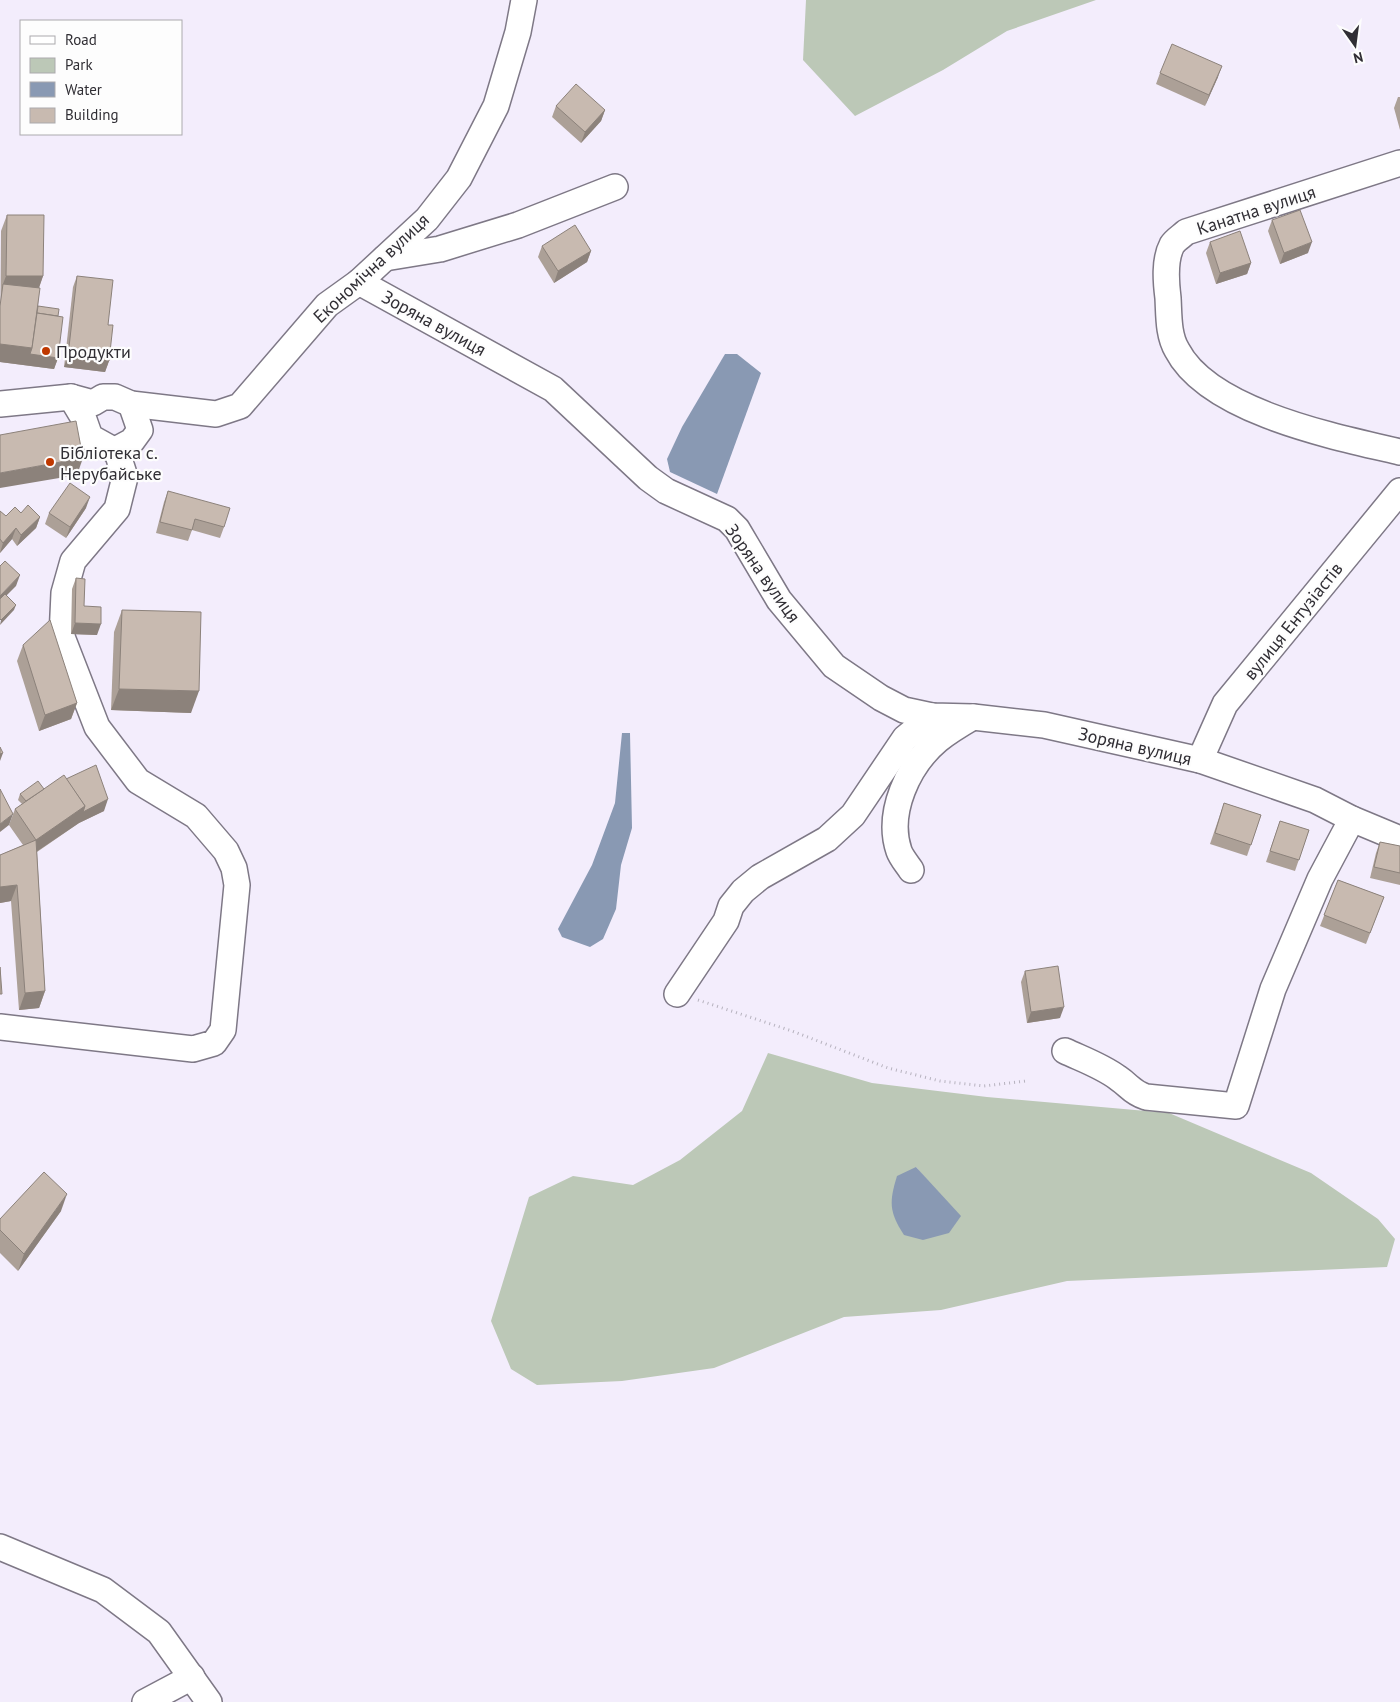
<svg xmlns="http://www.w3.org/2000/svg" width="1400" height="1702" viewBox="0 0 1400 1702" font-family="'PT Sans',sans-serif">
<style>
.green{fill:#bcc8b7;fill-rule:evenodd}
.water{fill:#8999b3}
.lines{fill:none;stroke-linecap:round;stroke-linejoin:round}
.minor-casing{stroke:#7e7886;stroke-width:28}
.path{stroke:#b6b2be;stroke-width:3;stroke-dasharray:1 4;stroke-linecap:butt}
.minor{stroke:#fff;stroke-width:25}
.wall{fill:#aca097}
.shaded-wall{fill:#8c827b}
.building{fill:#c8bab0;stroke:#8c827b}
.poi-dot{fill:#bf3800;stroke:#fdfdfd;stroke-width:2}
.labels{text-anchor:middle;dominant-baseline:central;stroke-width:4.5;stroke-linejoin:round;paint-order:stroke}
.street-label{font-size:18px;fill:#302e34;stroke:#fdfdfd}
.poi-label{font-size:18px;fill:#302e34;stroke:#fdfdfd;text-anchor:start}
</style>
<rect width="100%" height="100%" fill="#f3edfc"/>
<g class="green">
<path d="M 806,0 L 1096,0 L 1007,31 L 943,70 L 855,116 L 803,60 Z"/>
<path d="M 768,1053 L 872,1083 L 987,1097 L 1169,1113 L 1311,1173 L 1378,1219 L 1395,1239 L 1387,1267 L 1067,1281 L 941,1310 L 844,1317 L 714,1368 L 622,1381 L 537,1385 L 511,1369 L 491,1321 L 529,1197 L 573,1176 L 633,1185 L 680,1160 L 742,1111 ZM 916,1167 L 941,1197 L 923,1240 Z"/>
</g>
<g class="water">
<path d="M 725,354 L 737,354 L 761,373 L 717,494 L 670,472 L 667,459 L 682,427 Z"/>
<path d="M 622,733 L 630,733 L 632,828 L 621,865 L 616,909 L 603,939 L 590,947 L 562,937 L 558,929 L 592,865 L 615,803 Z"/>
<path d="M 916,1167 L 961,1216 L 949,1233 L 923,1240 L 904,1235 C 889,1212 889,1202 897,1176 Z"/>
</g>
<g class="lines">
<g class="minor-casing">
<g id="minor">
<path d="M 1400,163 L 1186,232 C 1182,236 1175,240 1172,245 C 1164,260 1166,282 1168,298 C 1169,315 1168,335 1177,350 C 1209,412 1336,437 1400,452"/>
<path d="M 385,258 L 440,249 L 518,225 L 615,187"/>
<path d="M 359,282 L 553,389 L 648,478 L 666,491 L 727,519 L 737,529 L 779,600 L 834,666 L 881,698 L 904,710 L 932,716 L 973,717 L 1044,725 L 1200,760 L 1315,800 L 1352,819 L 1400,839"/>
<path d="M 71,397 L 83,417 L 90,437 L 117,452"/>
<path d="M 0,404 L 71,397 L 93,403 L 103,397 L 115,397 L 131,404 L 216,414 L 240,406 L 327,305 L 359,282 L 427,219 L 459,178 L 496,106 L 518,32 L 524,0"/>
<path d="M 117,452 L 119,448 L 132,441 L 140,430 L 131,404"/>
<path d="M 1200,760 L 1225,704 L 1400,491"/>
<path d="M 911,870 C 907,864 901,857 899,851 C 886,813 908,765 938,740 C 949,731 961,724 973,717"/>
<path d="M 677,994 L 726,921 L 731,906 L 743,891 L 760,877 L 827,839 L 853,815 L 905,738 L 932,716"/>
<path d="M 0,1027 L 193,1049 L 214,1043 L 223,1030 L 237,885 L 234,868 L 226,851 L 196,816 L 138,781 L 97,727 L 62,637 L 64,593 L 73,561 L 117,509 L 125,477 L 117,452"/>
<path d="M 1065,1051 C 1082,1059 1102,1066 1118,1078 C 1130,1086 1131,1092 1146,1097 L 1236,1106 L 1273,989 L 1320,879 L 1352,819"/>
<path d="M 0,1547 L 103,1590 L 159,1632 L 209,1702"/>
<path d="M 145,1702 L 192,1677"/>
</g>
</g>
<path class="path" d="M 698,1000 L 792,1031 L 888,1068 L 940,1081 L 984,1086 L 1026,1081"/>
<use href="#minor" class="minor"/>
</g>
<g class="wall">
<path d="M 1160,73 L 1218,77 L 1205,106 L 1156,84 Z"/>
<path d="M 1398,97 L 1400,97 L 1400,130 L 1394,108 Z"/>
<path d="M 556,106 L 605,110 L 601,121 L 581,143 L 552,117 Z"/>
<path d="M 7,215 L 43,276 L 39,288 L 38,306 L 58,316 L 58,358 L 54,369 L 0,362 L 1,231 Z"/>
<path d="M 1272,220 L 1308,253 L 1280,264 L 1268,231 Z"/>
<path d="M 1210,242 L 1251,263 L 1247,274 L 1216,284 L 1206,253 Z"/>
<path d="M 542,246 L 591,251 L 587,262 L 554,283 L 538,257 Z"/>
<path d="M 77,276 L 109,361 L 105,372 L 64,367 L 73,287 Z"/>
<path d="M 168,491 L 224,527 L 220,538 L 192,530 L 188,541 L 156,533 L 164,502 Z"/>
<path d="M 86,508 L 66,538 L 45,524 L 49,513 Z"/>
<path d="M 0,511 L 6,516 L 21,513 L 40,517 L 36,528 L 17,546 L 12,539 L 0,553 Z"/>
<path d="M 76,578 L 84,606 L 97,635 L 71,634 L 72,589 Z"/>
<path d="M 122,610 L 191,713 L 111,710 L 114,632 Z"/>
<path d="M 23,645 L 77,703 L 71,719 L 39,731 L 17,661 Z"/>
<path d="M 66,779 L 104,811 L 79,823 L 37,852 L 45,991 L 39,1008 L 19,1010 L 11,901 L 0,903 L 0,855 L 23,845 L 9,825 L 15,809 L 22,804 L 18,800 L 20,794 L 44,789 Z"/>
<path d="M 1224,803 L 1261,815 L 1247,856 L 1210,844 Z"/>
<path d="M 1280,821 L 1309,830 L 1295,871 L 1266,862 Z"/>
<path d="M 1380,842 L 1400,846 L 1400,885 L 1370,878 L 1376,853 Z"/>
<path d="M 1338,880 L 1384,897 L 1366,944 L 1320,926 Z"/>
<path d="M 1025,971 L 1060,1018 L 1027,1023 L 1021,982 Z"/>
<path d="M 61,1211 L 18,1271 L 0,1253 L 0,1219 Z"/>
</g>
<g class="shaded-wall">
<path d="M 1222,66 L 1218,77 L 1205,106 L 1209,95 Z"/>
<path d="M 605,110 L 601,121 L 581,143 L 585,132 Z"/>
<path d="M 1312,242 L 1308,253 L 1280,264 L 1284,253 Z"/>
<path d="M 591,251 L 587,262 L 554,283 L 558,271 Z"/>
<path d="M 1251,263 L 1247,274 L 1216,284 L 1220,273 Z"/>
<path d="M 6,276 L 43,276 L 37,293 L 3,284 L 0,292 Z"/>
<path d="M 0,344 L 32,348 L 58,358 L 54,369 L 0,362 Z"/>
<path d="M 68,356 L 109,361 L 105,372 L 64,367 Z"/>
<path d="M 83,458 L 77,475 L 0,488 L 0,473 Z"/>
<path d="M 90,497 L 86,508 L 66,538 L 70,527 Z"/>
<path d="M 40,517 L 36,528 L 17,546 L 21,535 Z"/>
<path d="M 16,528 L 12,539 L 0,553 L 3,543 Z"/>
<path d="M 20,575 L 16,586 L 0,602 L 0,596 Z"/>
<path d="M 16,605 L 14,610 L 0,625 L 1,620 Z"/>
<path d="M 75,623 L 101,624 L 97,635 L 71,634 Z"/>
<path d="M 119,689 L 199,691 L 191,713 L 111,710 Z"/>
<path d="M 77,703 L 71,719 L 39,731 L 45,715 Z"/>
<path d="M 3,753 L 0,761 L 0,754 Z"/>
<path d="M 108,799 L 104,811 L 79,823 L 30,856 L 36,840 L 85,806 Z"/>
<path d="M 13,814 L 9,825 L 0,832 L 0,824 Z"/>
<path d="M 17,885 L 11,901 L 0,903 L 0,887 Z"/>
<path d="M 45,991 L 39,1008 L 19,1010 L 25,993 Z"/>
<path d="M 1064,1007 L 1060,1018 L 1027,1023 L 1031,1012 Z"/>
<path d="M 67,1194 L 61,1211 L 18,1271 L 24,1254 Z"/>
</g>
<g class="building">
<path d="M 1172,44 L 1222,66 L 1209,95 L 1160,73 Z"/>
<path d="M 576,84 L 605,110 L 585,132 L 556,106 Z"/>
<path d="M 1300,210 L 1312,242 L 1284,253 L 1272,220 Z"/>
<path d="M 7,215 L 44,215 L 43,276 L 6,276 Z"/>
<path d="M 575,225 L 591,251 L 558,271 L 542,246 Z"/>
<path d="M 1240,231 L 1251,263 L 1220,273 L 1210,242 Z"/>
<path d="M 77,276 L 113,280 L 108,325 L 113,325 L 109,361 L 68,356 Z"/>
<path d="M 3,284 L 40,288 L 32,348 L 0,344 L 0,306 Z"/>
<path d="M 38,306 L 59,309 L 58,316 L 37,313 Z"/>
<path d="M 37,313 L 63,317 L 58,358 L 30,354 L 32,348 Z"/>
<path d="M 76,421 L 83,458 L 0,473 L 0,435 Z"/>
<path d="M 70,483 L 90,497 L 70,527 L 49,513 Z"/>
<path d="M 168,491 L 230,508 L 224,527 L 195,519 L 192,530 L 160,522 Z"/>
<path d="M 28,505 L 40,517 L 21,535 L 16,528 L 3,543 L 0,539 L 0,511 L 6,516 L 15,507 L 21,513 Z"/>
<path d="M 5,561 L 20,575 L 0,596 L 0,566 Z"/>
<path d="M 76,578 L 85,579 L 84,606 L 101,607 L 101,624 L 75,623 Z"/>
<path d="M 5,594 L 16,605 L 1,620 L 0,619 L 0,599 Z"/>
<path d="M 122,610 L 201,612 L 199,691 L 119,689 Z"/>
<path d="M 50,620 L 77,703 L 45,715 L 23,645 Z"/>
<path d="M 0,747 L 3,753 L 0,754 Z"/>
<path d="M 96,765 L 108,799 L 83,812 L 85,806 L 66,779 Z"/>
<path d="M 64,775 L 85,806 L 36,840 L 15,809 Z"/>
<path d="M 38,781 L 44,789 L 26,801 L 20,794 Z"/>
<path d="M 0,789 L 13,814 L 0,824 Z"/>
<path d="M 1224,803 L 1261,815 L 1251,845 L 1215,833 Z"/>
<path d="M 1280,821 L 1309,830 L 1299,860 L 1270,851 Z"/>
<path d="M 36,840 L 45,991 L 25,993 L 17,885 L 0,887 L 0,855 Z"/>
<path d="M 1380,842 L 1400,846 L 1400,873 L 1374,867 Z"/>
<path d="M 1338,880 L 1384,897 L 1370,933 L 1324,915 Z"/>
<path d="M 1058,966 L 1064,1007 L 1031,1012 L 1025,971 Z"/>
<path d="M 0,967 L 2,994 L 0,994 Z"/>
<path d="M 44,1172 L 67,1194 L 24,1254 L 0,1230 L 0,1219 Z"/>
</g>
<g class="poi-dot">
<circle cx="46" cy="351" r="5"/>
<circle cx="50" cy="462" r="5"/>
</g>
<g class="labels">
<g class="street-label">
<text transform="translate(1256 210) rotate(-18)">Канатна вулиця</text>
<text transform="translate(371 268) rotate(-43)">Економічна вулиця</text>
<text transform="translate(434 323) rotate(29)">Зоряна вулиця</text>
<text transform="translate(763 573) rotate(55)">Зоряна вулиця</text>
<text transform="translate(1293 621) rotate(-51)">вулиця Ентузіастів</text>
<text transform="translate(1135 746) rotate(13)">Зоряна вулиця</text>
</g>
<g class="poi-label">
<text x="56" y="351">Продукти</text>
<text x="60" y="452">Бібліотека с.<tspan x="60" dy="21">Нерубайське</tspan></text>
</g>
</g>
<rect x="20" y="20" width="162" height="115" fill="#fdfdfd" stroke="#abaaad"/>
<rect x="30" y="36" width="25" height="8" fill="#ffffff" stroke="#abaaad"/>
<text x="65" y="45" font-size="15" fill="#302e34">Road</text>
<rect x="30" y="58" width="25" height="15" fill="#bcc8b7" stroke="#abaaad"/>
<text x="65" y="70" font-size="15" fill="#302e34">Park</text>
<rect x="30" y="82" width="25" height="15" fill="#8999b3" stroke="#abaaad"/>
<text x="65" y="95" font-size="15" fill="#302e34">Water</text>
<rect x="30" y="108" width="25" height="15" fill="#c8bab0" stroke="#abaaad"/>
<text x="65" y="120" font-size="15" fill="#302e34">Building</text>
<g transform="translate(1355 45) rotate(166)" stroke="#fdfdfd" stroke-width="4" paint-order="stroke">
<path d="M0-4L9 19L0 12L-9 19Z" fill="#302e34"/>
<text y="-8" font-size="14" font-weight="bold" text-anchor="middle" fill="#302e34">N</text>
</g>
</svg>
